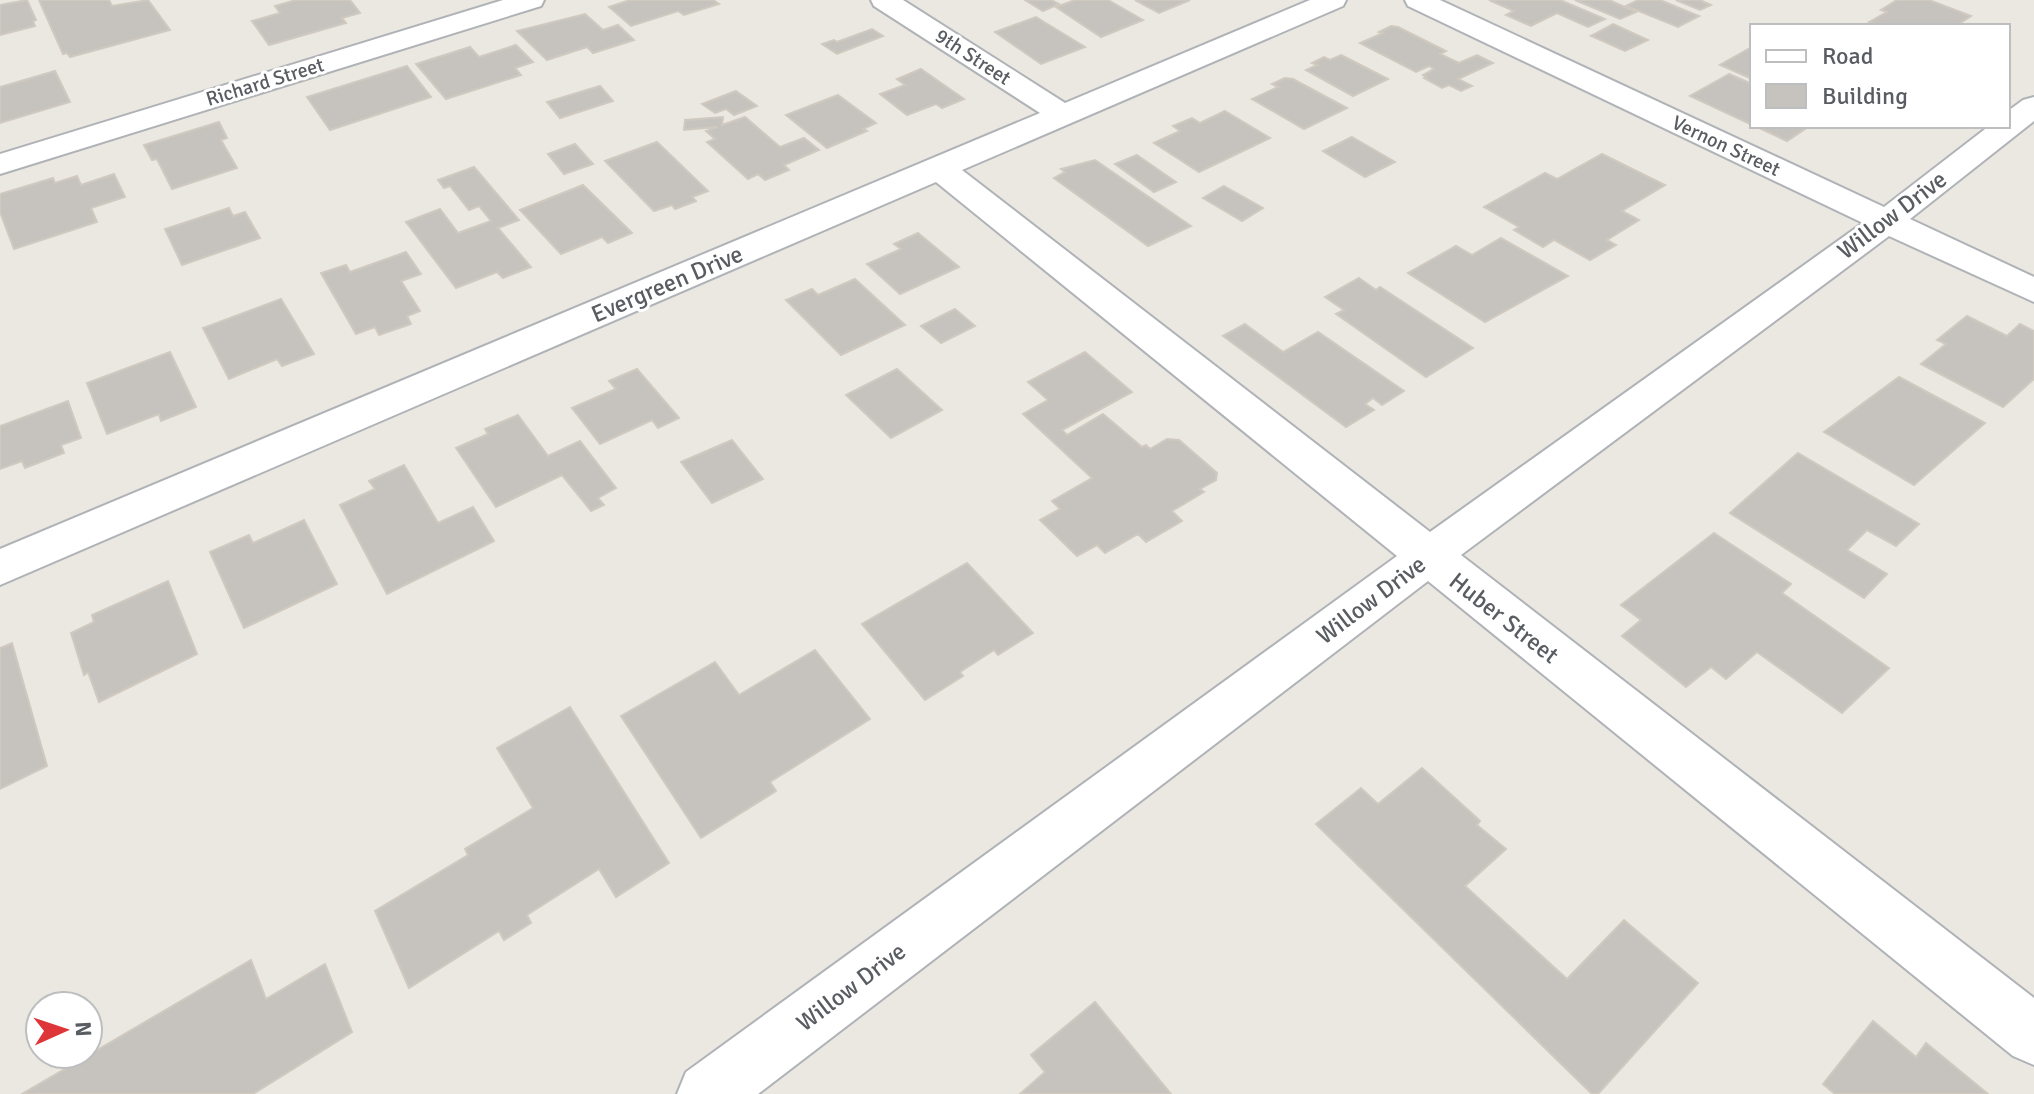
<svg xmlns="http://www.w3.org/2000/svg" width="2034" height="1094" viewBox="0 0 2034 1094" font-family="Signika,sans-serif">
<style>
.building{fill:#c6c3be;stroke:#d0c9c0;stroke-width:2}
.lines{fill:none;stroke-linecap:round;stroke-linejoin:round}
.minor-casing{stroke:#afb2b6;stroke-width:4}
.minor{fill:#fff;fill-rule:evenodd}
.labels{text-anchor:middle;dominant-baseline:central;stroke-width:6;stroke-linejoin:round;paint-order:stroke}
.far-street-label{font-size:20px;fill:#595d61;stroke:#fff}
.street-label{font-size:24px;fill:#595d61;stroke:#fff}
</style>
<rect width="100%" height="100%" fill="#ebe8e1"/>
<g class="building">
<path d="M 27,0 L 36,20 L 33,21 L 35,26 L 0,35 L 0,5 Z"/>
<path d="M 39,0 L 109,0 L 112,6 L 148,0 L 170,30 L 70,57 L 67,53 L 63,54 Z"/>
<path d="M 296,0 L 350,0 L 360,13 L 342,18 L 346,23 L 269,45 L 252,21 L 280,13 L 275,6 Z"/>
<path d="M 630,0 L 713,0 L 719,4 L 684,15 L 678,11 L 631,26 L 609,7 Z"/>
<path d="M 1025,0 L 1051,0 L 1059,4 L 1043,11 Z"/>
<path d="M 1075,0 L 1108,0 L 1143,20 L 1101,37 L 1056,7 Z"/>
<path d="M 1135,0 L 1190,0 L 1159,13 Z"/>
<path d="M 1489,0 L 1560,0 L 1605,19 L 1588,27 L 1557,13 L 1531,26 L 1506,15 L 1514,11 Z"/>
<path d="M 1575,0 L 1609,0 L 1636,12 L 1620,19 Z"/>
<path d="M 1638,0 L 1660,0 L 1699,16 L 1678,27 L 1626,6 Z"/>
<path d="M 1676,0 L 1700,0 L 1711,5 L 1700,10 Z"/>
<path d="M 1897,0 L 1929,0 L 1971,16 L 1956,26 L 1880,26 L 1869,22 L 1887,12 L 1881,10 Z"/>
<path d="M 585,14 L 603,30 L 618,25 L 634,40 L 593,53 L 587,47 L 547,60 L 517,31 Z"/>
<path d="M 1036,17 L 1085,47 L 1041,64 L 995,32 Z"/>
<path d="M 1613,24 L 1648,40 L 1625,51 L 1591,36 Z"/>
<path d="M 1391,26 L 1398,27 L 1446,51 L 1440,54 L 1459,63 L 1477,55 L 1493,63 L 1458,79 L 1472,86 L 1461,91 L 1449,85 L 1442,88 L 1424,78 L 1426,77 L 1423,75 L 1434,69 L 1429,66 L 1416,72 L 1360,43 L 1383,33 L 1379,32 Z"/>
<path d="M 872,29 L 883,36 L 837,54 L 822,44 L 834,40 L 837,42 Z"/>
<path d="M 516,45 L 533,62 L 515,68 L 521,75 L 446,99 L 416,64 L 470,47 L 479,57 Z"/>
<path d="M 1752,47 L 1752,79 L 1720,65 Z"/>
<path d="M 1341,55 L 1388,79 L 1353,96 L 1306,70 L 1317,65 L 1312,63 L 1324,57 L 1330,60 Z"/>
<path d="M 407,66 L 431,97 L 330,130 L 307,97 Z"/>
<path d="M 921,69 L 964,99 L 942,108 L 936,104 L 907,115 L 880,94 L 905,85 L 897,79 Z"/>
<path d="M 55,71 L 70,102 L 0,123 L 0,87 Z"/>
<path d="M 1729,74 L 1752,84 L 1752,125 L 1690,96 Z"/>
<path d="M 1285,78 L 1293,79 L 1347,108 L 1304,129 L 1252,99 L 1278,87 L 1272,84 Z"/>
<path d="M 600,86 L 613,101 L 560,118 L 547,102 Z"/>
<path d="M 736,91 L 757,106 L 734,115 L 726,109 L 715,113 L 702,104 Z"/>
<path d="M 838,95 L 876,123 L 863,129 L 867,131 L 827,148 L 786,115 Z"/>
<path d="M 1225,111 L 1270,138 L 1199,172 L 1154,143 L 1180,131 L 1173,126 L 1192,118 L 1200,123 Z"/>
<path d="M 723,117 L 722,125 L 745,117 L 780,147 L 804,138 L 819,150 L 784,165 L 789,170 L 765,180 L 758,174 L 748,179 L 707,142 L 715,139 L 706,131 L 717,127 L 684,130 L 685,120 Z"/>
<path d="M 219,122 L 227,138 L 221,140 L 237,168 L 172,189 L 157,159 L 152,160 L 144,145 Z"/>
<path d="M 1755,126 L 1797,126 L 1805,129 L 1787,141 Z"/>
<path d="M 1352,137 L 1395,162 L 1365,177 L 1323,151 Z"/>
<path d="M 657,142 L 708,191 L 692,197 L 696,201 L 675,209 L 672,205 L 654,211 L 605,161 Z"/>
<path d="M 575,144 L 593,164 L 564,174 L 548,154 Z"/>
<path d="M 1602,154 L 1665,185 L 1622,211 L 1639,220 L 1607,240 L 1616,245 L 1590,260 L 1554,240 L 1543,247 L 1514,230 L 1519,227 L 1484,207 L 1545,173 L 1557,179 Z"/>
<path d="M 1137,155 L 1176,182 L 1154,192 L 1115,164 Z"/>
<path d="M 1095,160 L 1191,226 L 1148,246 L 1054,178 L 1065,172 L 1061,169 Z"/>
<path d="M 474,167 L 519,220 L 498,228 L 531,267 L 503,278 L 497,272 L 456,288 L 406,222 L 440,209 L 458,233 L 491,221 L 479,206 L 469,210 L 450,186 L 444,188 L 438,180 Z"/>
<path d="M 114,174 L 125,197 L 91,208 L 97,222 L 14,249 L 0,212 L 0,194 L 53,178 L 55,183 L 77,176 L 81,185 Z"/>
<path d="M 583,185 L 632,233 L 608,243 L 602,237 L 561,254 L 520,210 Z"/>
<path d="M 1224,186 L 1263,208 L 1242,221 L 1203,198 Z"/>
<path d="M 229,208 L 233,216 L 245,212 L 260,238 L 182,265 L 165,229 Z"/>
<path d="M 918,233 L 959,267 L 900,294 L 867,264 L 901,249 L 894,244 Z"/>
<path d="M 1501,238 L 1568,276 L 1485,322 L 1408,273 L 1456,246 L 1472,255 Z"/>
<path d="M 406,252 L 421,274 L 401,281 L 420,311 L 407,316 L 411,324 L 379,335 L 375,327 L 356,334 L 321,273 L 346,265 L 350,272 Z"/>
<path d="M 1359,278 L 1376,290 L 1380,287 L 1473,348 L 1426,377 L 1336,314 L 1344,310 L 1325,297 Z"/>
<path d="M 855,279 L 905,325 L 841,355 L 786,300 L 812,289 L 818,295 Z"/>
<path d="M 281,299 L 314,354 L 282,366 L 277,359 L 229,379 L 203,328 Z"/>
<path d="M 955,309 L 975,326 L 941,343 L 921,326 Z"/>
<path d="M 1967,316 L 2007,336 L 2020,324 L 2034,331 L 2034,379 L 2003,407 L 1921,364 L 1946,344 L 1937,340 Z"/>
<path d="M 1245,324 L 1283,352 L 1318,332 L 1404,391 L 1382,405 L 1373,398 L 1365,404 L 1374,410 L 1346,427 L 1223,336 Z"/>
<path d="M 170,352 L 196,407 L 161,421 L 159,414 L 107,434 L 87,383 Z"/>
<path d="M 1085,352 L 1132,392 L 1062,430 L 1067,435 L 1103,414 L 1142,447 L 1146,445 L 1150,449 L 1167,439 L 1179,440 L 1217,473 L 1216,480 L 1200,489 L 1204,492 L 1172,511 L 1182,521 L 1146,542 L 1138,534 L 1105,553 L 1097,545 L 1077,556 L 1040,520 L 1060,509 L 1052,501 L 1092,478 L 1023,414 L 1048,400 L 1028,382 Z"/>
<path d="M 637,369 L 679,418 L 658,428 L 652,420 L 600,444 L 572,408 L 616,389 L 609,381 Z"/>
<path d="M 897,369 L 942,410 L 891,438 L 846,395 Z"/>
<path d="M 1899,377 L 1985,423 L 1914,485 L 1824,432 Z"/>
<path d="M 68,401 L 81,438 L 61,445 L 64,453 L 25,468 L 22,461 L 0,469 L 0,426 Z"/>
<path d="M 518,415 L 548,456 L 580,441 L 616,488 L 598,498 L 604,505 L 591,511 L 562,475 L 496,507 L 456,448 L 488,434 L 485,429 Z"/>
<path d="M 732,440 L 763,479 L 712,503 L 681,462 Z"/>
<path d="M 1798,453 L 1919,524 L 1896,546 L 1867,530 L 1847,550 L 1887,574 L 1864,598 L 1730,513 Z"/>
<path d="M 404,465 L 438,523 L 473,507 L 494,541 L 387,594 L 340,505 L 375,489 L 369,481 Z"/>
<path d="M 304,520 L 337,584 L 244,628 L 210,552 L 249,535 L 253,543 Z"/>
<path d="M 1714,533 L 1791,584 L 1782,593 L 1889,668 L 1842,713 L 1757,652 L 1726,679 L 1711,667 L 1686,687 L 1622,636 L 1641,620 L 1621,605 Z"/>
<path d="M 967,563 L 1033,633 L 998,655 L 994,650 L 960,672 L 963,676 L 925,700 L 862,624 Z"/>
<path d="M 168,581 L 197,654 L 99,702 L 88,672 L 84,675 L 71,633 L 94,622 L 92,615 Z"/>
<path d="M 12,643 L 47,766 L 0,789 L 0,648 Z"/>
<path d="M 815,650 L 870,719 L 770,782 L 776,791 L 701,838 L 621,716 L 715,662 L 739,695 Z"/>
<path d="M 570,707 L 669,863 L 616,897 L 599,869 L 527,915 L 531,923 L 504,940 L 499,931 L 409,988 L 375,911 L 468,855 L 465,849 L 533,808 L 497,748 Z"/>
<path d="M 1422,768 L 1480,821 L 1477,825 L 1506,849 L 1465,886 L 1567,979 L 1624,920 L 1698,983 L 1598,1094 L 1592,1094 L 1316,824 L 1361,788 L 1378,804 Z"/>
<path d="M 251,960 L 266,999 L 325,964 L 352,1032 L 253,1094 L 22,1094 Z"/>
<path d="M 1095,1002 L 1171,1094 L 1020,1094 L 1045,1072 L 1031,1055 Z"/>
<path d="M 1873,1021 L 1916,1057 L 1926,1043 L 1988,1094 L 1835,1094 L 1823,1084 Z"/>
</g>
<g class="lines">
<g class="minor-casing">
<g id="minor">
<path d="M 503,0 L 544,0 L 541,6 L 0,174 L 0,154 Z"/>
<path d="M 871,0 L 903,0 L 1065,103 L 1310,0 L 1346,0 L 1343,6 L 962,170 L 1430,532 L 1863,223 L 1408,6 L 1405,0 L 1440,0 L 1884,207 L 1989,126 L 2008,126 L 2008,111 L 2023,100 L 2034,97 L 2034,121 L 1910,219 L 2034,277 L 2034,302 L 1889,236 L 1461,555 L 2034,998 L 2034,1065 L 2013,1056 L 1428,581 L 758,1094 L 677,1094 L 686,1072 L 1397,556 L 936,182 L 0,585 L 0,549 L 1040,113 L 874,6 Z"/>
</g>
</g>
<use href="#minor" class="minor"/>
</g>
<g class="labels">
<g class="far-street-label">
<text transform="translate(973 57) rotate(33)">9th Street</text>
<text transform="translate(265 82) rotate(-17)">Richard Street</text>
<text transform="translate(1726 146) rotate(25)">Vernon Street</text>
</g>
<g class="street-label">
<text transform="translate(1892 215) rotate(-37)">Willow Drive</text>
<text transform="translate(667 284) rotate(-23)">Evergreen Drive</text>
<text transform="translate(1371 600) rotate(-37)">Willow Drive</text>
<text transform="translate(1504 618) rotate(38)">Huber Street</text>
<text transform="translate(851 987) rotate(-37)">Willow Drive</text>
</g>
</g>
<rect x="1750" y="24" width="260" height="104" fill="#ffffff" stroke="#bdbec0" stroke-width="2"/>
<rect x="1766" y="50" width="40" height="12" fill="#ffffff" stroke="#bdbec0" stroke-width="2"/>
<text x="1822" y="64" font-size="24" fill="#595d61">Road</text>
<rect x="1766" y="84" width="40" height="24" fill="#c6c3be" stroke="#bdbec0" stroke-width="2"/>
<text x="1822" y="104" font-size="24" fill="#595d61">Building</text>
<g transform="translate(64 1030) rotate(87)"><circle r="38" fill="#ffffff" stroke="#bdbec0" stroke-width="2"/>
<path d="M0-6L14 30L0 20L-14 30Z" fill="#dd3538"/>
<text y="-12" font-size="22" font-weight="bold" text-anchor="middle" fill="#595d61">N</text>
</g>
</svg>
